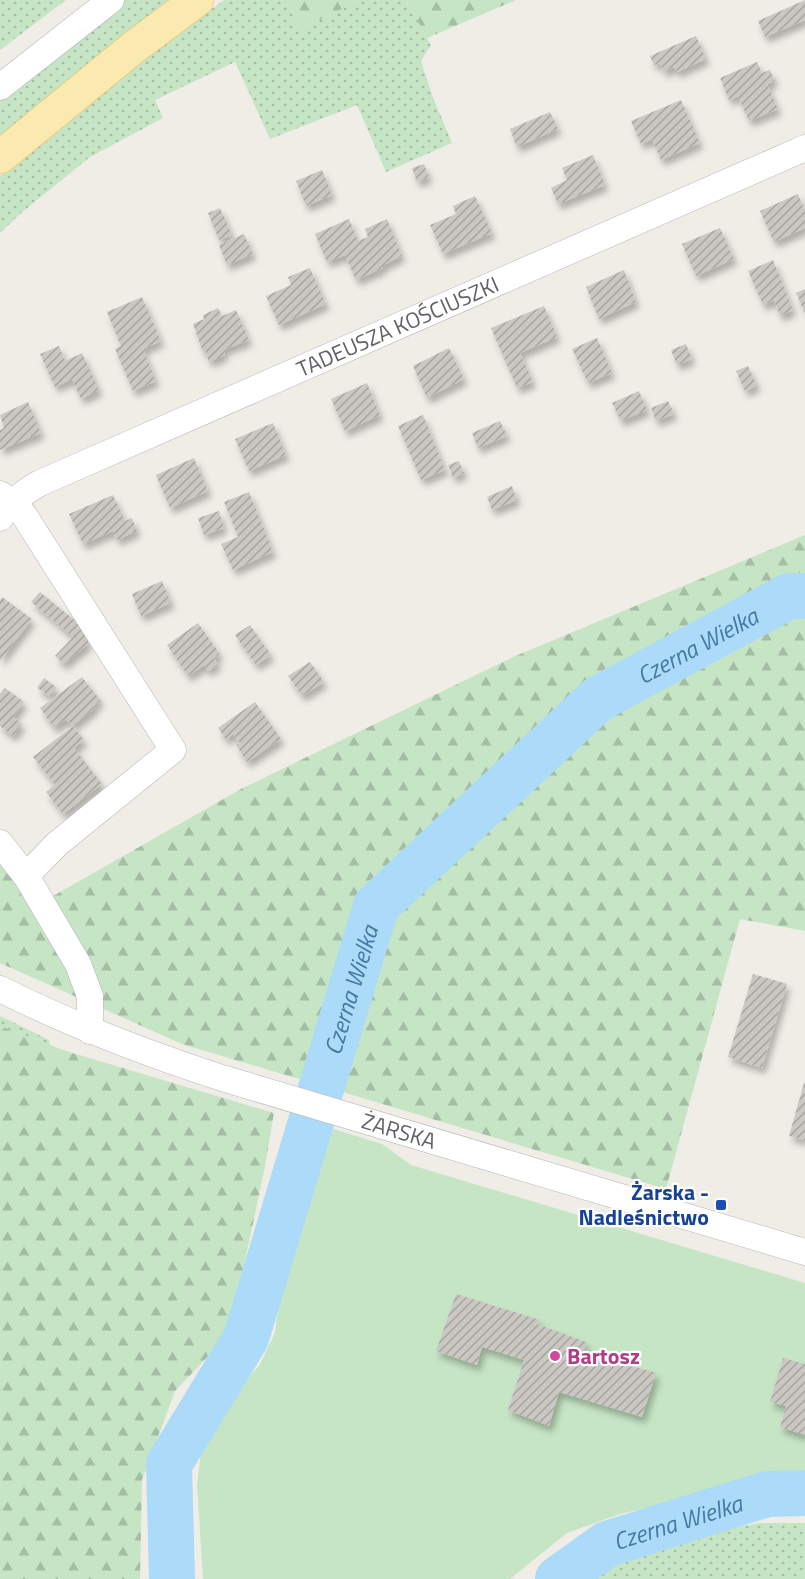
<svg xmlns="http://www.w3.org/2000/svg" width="805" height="1579" viewBox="0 0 805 1579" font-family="'Titillium Web',sans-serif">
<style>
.grass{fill:url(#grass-dots)}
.forest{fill:url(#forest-firs)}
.park{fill:#c6e5c5}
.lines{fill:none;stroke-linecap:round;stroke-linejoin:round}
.river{stroke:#acdbf9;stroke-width:46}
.building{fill:url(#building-hatch);filter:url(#shadow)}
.minor-casing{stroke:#b3b6ba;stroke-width:27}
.major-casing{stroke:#e8bd66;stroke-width:34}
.minor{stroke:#fff;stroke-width:26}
.major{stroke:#faeab0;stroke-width:33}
.transit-dot{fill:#1a4fb4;stroke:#fff;stroke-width:2}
.hotel-dot{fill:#d1479c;stroke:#fff;stroke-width:2}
.labels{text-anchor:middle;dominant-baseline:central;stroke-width:4.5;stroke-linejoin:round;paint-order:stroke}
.street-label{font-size:22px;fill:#5e6165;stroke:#fff}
.transit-label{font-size:22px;font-weight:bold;fill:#164399;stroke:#fff;text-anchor:end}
.hotel-label{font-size:22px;font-weight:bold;fill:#b23c85;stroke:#fff;text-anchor:start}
.water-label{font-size:24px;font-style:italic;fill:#4678a2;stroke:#fff}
</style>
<defs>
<pattern id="grass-dots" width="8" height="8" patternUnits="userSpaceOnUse" patternTransform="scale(1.5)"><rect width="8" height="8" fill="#c6e5c5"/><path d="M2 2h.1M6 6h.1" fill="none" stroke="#a4bda4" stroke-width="1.8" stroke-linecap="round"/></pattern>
<pattern id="forest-firs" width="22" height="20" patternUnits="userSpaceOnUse" patternTransform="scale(1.5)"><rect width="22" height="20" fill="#c6e5c5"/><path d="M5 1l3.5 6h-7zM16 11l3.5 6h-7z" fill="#a4bda4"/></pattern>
<pattern id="building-hatch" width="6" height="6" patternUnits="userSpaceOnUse" patternTransform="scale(1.5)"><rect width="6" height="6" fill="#cbc7c2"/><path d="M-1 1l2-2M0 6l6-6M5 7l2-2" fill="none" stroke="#a8a5a1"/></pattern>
<filter id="shadow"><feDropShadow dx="3.5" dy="6" stdDeviation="3" flood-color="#0004"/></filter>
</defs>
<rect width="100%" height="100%" fill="#efede6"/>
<g class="grass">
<path d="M 0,0 L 66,0 L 0,50 Z"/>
<path d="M 124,0 L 175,0 L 0,138 L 0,97 Z"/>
<path d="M 224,0 L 289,0 L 293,16 L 300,30 L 360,0 L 406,0 L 431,45 L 421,61 L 432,95 L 452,143 L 386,172 L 357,105 L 270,139 L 235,62 L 155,100 L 163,118 L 90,157 L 21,213 L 0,233 L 0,176 C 72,114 146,55 224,0 Z"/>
<path d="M 0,1016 L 49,1040 L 50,1045 L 0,1026 Z"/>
<path d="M 759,1523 L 805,1523 L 805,1579 L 569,1579 C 618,1543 700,1535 759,1523 Z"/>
</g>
<g class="forest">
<path d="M 289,0 L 360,0 L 300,30 L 293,16 Z"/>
<path d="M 406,0 L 516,0 L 427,38 Z"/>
<path d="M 805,535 L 805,931 L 740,919 L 666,1189 L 182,1044 L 0,963 L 0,859 L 46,900 L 241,789 L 513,657 Z"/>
<path d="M 0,1026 L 66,1051 L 274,1113 L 265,1166 L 229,1338 L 216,1348 L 175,1391 L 142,1480 L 140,1579 L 0,1579 Z"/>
</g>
<path class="park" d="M 324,1126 L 382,1144 L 411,1165 L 805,1283 L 805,1478 L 729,1489 L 620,1514 L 567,1533 L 510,1579 L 203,1579 L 197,1485 L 202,1445 L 224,1401 L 259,1366 L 275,1333 L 281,1284 Z"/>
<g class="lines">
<g class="river">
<path id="s1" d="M 172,1579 L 169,1464 L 246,1338 L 376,906 L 598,699 L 789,596 L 805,596"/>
<path id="s2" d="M 558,1579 L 607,1544 L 767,1494 L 805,1493"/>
</g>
</g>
<g class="building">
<path d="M 805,0 L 805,20 L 765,37 L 758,21 Z"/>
<path d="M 696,36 L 706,59 L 677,72 L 674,67 L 663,72 L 660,63 L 654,65 L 650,56 Z"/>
<path d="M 757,62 L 762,73 L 770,70 L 775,81 L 767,84 L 778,109 L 749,121 L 738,96 L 729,100 L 720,78 Z"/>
<path d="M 681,100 L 700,143 L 661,160 L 652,139 L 641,144 L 631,121 Z"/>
<path d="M 550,112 L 558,129 L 517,147 L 510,129 Z"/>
<path d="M 593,155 L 605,185 L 558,204 L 551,188 L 567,180 L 562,168 Z"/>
<path d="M 424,164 L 429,177 L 417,182 L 412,168 Z"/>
<path d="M 322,170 L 332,195 L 306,206 L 296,181 Z"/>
<path d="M 798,194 L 805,211 L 805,228 L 774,242 L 760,211 Z"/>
<path d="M 475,196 L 492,233 L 443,254 L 430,225 L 456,214 L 453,206 Z"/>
<path d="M 220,208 L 232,235 L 219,240 L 208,213 Z"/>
<path d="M 349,219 L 358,241 L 368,237 L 365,229 L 387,219 L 402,256 L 383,265 L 383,268 L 356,280 L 345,255 L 327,262 L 315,234 Z"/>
<path d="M 720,228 L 734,259 L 696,276 L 682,244 Z"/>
<path d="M 244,234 L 253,254 L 227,265 L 219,245 Z"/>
<path d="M 773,260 L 793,310 L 780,316 L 774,300 L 763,305 L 748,271 Z"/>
<path d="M 310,268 L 326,304 L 279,325 L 266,296 L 291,285 L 288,277 Z"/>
<path d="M 624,270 L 636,302 L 599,319 L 586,287 Z"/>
<path d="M 805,289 L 805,313 L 796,293 Z"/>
<path d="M 142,297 L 161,341 L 143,349 L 156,381 L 133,391 L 115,349 L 121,346 L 107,312 Z"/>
<path d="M 544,306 L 557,337 L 520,353 L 533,382 L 517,388 L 491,328 Z"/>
<path d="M 218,308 L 222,316 L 236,310 L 249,340 L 223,350 L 225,355 L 209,362 L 205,351 L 203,352 L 193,324 L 204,319 L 203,315 Z"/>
<path d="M 597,338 L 612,373 L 588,383 L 572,349 Z"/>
<path d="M 686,344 L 692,359 L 677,365 L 671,350 Z"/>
<path d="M 59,346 L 65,361 L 82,353 L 99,390 L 81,399 L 72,379 L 55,387 L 40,354 Z"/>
<path d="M 449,348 L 464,379 L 427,398 L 413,366 Z"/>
<path d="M 748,366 L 757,386 L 745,391 L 736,371 Z"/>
<path d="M 367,383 L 380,415 L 345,431 L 331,399 Z"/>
<path d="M 639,391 L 647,410 L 621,421 L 612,403 Z"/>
<path d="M 668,401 L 674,414 L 656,421 L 651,408 Z"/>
<path d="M 28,402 L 41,433 L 0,450 L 0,430 L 4,428 L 0,415 Z"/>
<path d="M 423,415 L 445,470 L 421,480 L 398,426 Z"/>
<path d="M 500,421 L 507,436 L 478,448 L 472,433 Z"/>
<path d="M 273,423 L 286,455 L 249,471 L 235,439 Z"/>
<path d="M 194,458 L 208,491 L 170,508 L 156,475 Z"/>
<path d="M 459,461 L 464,473 L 453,478 L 448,465 Z"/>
<path d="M 512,486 L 517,500 L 492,510 L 487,497 Z"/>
<path d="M 249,492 L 273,552 L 233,570 L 221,544 L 238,537 L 224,502 Z"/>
<path d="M 113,495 L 125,521 L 132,518 L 137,531 L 117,540 L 113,531 L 83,544 L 69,514 Z"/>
<path d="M 219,511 L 224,528 L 204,535 L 198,518 Z"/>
<path d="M 162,581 L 171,603 L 141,616 L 132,594 Z"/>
<path d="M 40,592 L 78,623 L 89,643 L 64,664 L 55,656 L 73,637 L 31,602 Z"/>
<path d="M 2,597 L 32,619 L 0,661 L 0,600 Z"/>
<path d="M 198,623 L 220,654 L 214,658 L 218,664 L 208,671 L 204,665 L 188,676 L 167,645 Z"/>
<path d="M 250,625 L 271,655 L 256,665 L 235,635 Z"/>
<path d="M 310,662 L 324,682 L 302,696 L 288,676 Z"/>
<path d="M 82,677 L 101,701 L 93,706 L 95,708 L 72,726 L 66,719 L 54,728 L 40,708 Z"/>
<path d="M 44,678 L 57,688 L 51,697 L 37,688 Z"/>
<path d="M 5,688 L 24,702 L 13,717 L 22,724 L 13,736 L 0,726 L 0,694 Z"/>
<path d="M 255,702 L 281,739 L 247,762 L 236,745 L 240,743 L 233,734 L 226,740 L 218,728 Z"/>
<path d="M 73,726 L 84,740 L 74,748 L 102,784 L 63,814 L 46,792 L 55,785 L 33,757 Z"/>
<path d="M 753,974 L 787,984 L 762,1068 L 728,1057 Z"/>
<path d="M 804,1083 L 805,1083 L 805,1140 L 789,1136 Z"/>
<path d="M 456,1294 L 540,1320 L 537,1324 L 586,1342 L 584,1352 L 656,1373 L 642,1417 L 559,1392 L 549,1426 L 508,1410 L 524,1360 L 482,1347 L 477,1365 L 436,1351 Z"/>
<path d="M 783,1358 L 805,1364 L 805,1435 L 780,1427 L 786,1406 L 770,1402 Z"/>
</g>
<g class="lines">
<g class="minor-casing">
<g id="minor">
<path d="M 0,87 L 111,0"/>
<path d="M 0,494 L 12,502 L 24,515 L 173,750 L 57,844 L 26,876"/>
<path id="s3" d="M 0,518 C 12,502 23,492 40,483 L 805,148"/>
<path d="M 0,843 L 26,876 L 78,964 L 90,996 L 90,1031"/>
<path id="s4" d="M 0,989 C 72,1025 145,1053 222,1078 L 805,1252"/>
</g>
</g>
<g class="major-casing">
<path id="major" d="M 0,157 L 134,47 L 197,0"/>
</g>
<use href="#minor" class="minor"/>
<use href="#major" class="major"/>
</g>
<rect class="transit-dot" x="715" y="1199" width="12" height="12" rx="3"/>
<circle class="hotel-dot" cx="555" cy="1356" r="6"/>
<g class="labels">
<g class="street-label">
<text stroke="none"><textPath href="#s3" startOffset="444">TADEUSZA KOŚCIUSZKI</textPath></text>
<text stroke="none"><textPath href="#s4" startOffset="424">ŻARSKA</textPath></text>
</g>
<g class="transit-label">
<text x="709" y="1192">Żarska -<tspan x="709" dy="25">Nadleśnictwo</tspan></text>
</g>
<g class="hotel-label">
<text x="567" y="1356">Bartosz</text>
</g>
<g class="water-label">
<text stroke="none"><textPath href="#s1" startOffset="1130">Czerna Wielka</textPath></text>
<text stroke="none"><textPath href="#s1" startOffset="626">Czerna Wielka</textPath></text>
<text stroke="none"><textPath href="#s2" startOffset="134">Czerna Wielka</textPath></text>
</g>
</g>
</svg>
